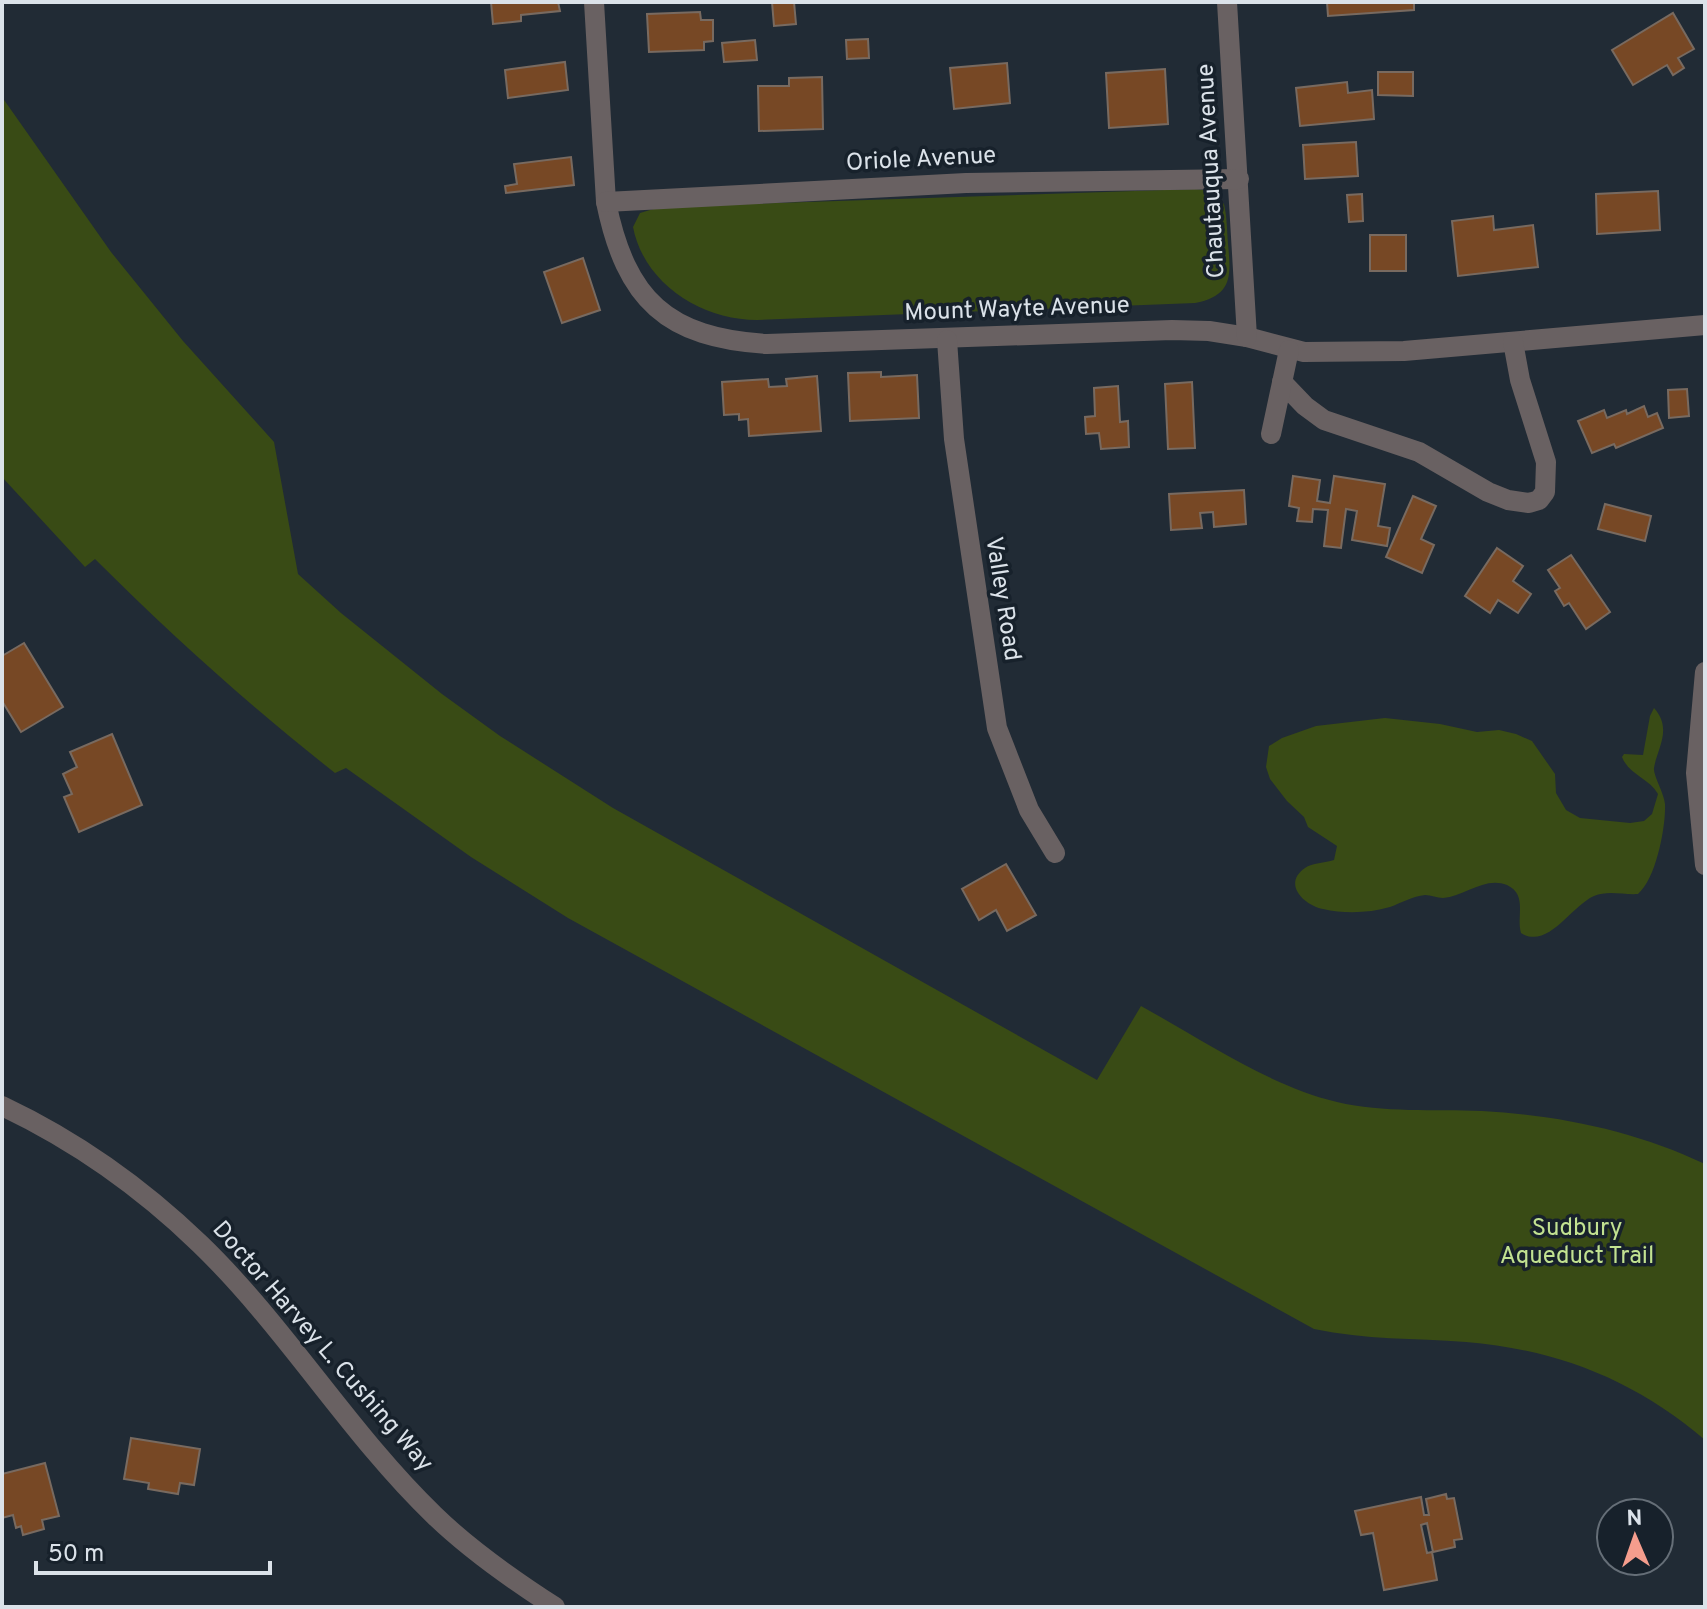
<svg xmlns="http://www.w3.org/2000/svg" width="1707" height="1609" viewBox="0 0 1707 1609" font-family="Overpass,sans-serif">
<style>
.green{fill:#394b15}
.building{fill:#774825;stroke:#786a60;stroke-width:2}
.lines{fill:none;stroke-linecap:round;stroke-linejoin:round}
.minor{stroke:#696162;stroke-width:20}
.labels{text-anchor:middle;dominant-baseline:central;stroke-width:7;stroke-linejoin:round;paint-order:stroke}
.street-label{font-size:24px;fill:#dbe2e9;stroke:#17212b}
.park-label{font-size:24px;fill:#c2e291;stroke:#17212b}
</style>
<rect width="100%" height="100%" fill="#212b35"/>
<g class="green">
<path d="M 2,97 L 111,252 L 183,341 L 274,442 L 298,574 L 341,613 L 442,694 L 500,736 L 613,808 L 1097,1080 L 1141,1006 C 1203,1040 1267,1085 1337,1102 C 1384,1113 1433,1109 1482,1111 C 1558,1115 1636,1131 1705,1164 L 1705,1440 C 1634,1380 1559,1350 1466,1342 C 1415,1338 1365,1340 1314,1329 L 568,918 L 471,857 L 346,768 L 335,773 C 250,706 171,635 95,559 L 85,567 L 2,477 Z"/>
<path d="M 1195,189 C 1208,190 1215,194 1224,204 C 1227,217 1227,230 1228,244 C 1231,275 1233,296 1195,303 L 757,320 C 702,320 644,284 633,227 L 640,213 L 660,207 Z"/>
<path d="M 1654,708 C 1673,729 1657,749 1654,768 C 1653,775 1664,793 1665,804 C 1666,827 1656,879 1638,894 C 1623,895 1608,890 1594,896 C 1571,906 1548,950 1521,933 C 1516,916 1528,895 1507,885 C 1485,876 1465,896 1443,898 C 1437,898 1431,895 1425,895 C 1413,896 1401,903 1390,907 C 1369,913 1345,914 1323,909 C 1304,905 1282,884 1305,868 C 1312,863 1325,863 1334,860 L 1337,846 L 1308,827 L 1304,817 L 1287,801 L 1270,779 L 1266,767 L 1269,746 L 1282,738 L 1316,726 L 1385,718 L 1440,724 L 1477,732 L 1499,730 L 1516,734 L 1532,741 L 1555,774 L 1556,793 L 1566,810 L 1580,818 L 1630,823 L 1644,821 L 1652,814 L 1658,794 C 1649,778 1629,775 1622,757 L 1624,754 L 1643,755 L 1650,716 Z"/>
</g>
<g class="building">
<path d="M 491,2 L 558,2 L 560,11 L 521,15 L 521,21 L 493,24 Z"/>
<path d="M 772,2 L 794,2 L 796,24 L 774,26 Z"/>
<path d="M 1327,2 L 1414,2 L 1414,10 L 1328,16 Z"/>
<path d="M 700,12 L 701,20 L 713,20 L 713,41 L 704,42 L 704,50 L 649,52 L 647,14 Z"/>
<path d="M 1673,13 L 1694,49 L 1678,58 L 1684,68 L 1673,75 L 1667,65 L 1633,85 L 1612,50 Z"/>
<path d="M 868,39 L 869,58 L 847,59 L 846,40 Z"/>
<path d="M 755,40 L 757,60 L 724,62 L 722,43 Z"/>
<path d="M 565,62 L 568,90 L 508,98 L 505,70 Z"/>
<path d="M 1007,63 L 1010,103 L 954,109 L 950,68 Z"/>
<path d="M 1165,69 L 1168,124 L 1109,128 L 1106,73 Z"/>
<path d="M 1378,72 L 1413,72 L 1413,96 L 1378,95 Z"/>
<path d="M 822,77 L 823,129 L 759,131 L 758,86 L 789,86 L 789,78 Z"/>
<path d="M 1347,82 L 1348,93 L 1372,90 L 1374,119 L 1300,126 L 1296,88 Z"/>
<path d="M 1356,142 L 1358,176 L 1305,179 L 1303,145 Z"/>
<path d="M 571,157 L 574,185 L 506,193 L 505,186 L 517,184 L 514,164 Z"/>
<path d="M 1658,191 L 1660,230 L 1597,234 L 1596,194 Z"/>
<path d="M 1362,194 L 1363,221 L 1349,222 L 1347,195 Z"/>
<path d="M 1493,216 L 1494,230 L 1533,225 L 1538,267 L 1458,276 L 1452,221 Z"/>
<rect x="1370" y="235" width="36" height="36"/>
<path d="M 583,258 L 600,310 L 562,323 L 544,272 Z"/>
<path d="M 881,372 L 881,377 L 917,375 L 919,418 L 850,421 L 848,373 Z"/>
<path d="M 817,376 L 821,431 L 749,436 L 748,419 L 739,420 L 739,414 L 724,415 L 722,382 L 768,379 L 769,387 L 787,386 L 786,379 Z"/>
<path d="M 1192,382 L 1195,448 L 1168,449 L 1165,384 Z"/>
<path d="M 1118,386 L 1120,422 L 1128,421 L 1129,447 L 1101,449 L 1099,433 L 1086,434 L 1085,417 L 1095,416 L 1094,388 Z"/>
<path d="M 1687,389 L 1689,416 L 1669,418 L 1668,390 Z"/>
<path d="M 1644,406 L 1648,417 L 1657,413 L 1663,428 L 1616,448 L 1614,444 L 1592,453 L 1578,421 L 1604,410 L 1607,418 L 1626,410 L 1627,414 Z"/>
<path d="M 1293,476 L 1320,480 L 1317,501 L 1330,503 L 1334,476 L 1385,484 L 1378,526 L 1390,528 L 1387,546 L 1352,540 L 1357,511 L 1346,509 L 1341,548 L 1324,546 L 1328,510 L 1313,509 L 1312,522 L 1297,521 L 1299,508 L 1289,506 Z"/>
<path d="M 1244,490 L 1246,524 L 1214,527 L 1213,512 L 1200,513 L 1202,528 L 1171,530 L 1169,494 Z"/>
<path d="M 1413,496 L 1436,506 L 1421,539 L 1434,545 L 1422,573 L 1386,557 Z"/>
<path d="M 1605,504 L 1651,516 L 1645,541 L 1598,529 Z"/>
<path d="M 1497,548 L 1523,566 L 1513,581 L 1531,594 L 1518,613 L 1498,600 L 1490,613 L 1465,596 Z"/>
<path d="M 1571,555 L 1610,612 L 1586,629 L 1569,603 L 1564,606 L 1555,591 L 1560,588 L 1548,570 Z"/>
<path d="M 24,643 L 63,707 L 21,732 L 2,701 L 2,656 Z"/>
<path d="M 112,734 L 142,805 L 79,832 L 64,797 L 72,794 L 63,774 L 77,767 L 70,752 Z"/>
<path d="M 1006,864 L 1036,915 L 1007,931 L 996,910 L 979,920 L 962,889 Z"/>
<path d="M 131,1438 L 200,1449 L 194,1485 L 180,1483 L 178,1494 L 148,1489 L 149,1483 L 124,1479 Z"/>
<path d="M 45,1463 L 59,1516 L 42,1520 L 44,1529 L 23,1535 L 21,1526 L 16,1528 L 13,1515 L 2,1518 L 2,1474 Z"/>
<path d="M 1446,1494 L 1447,1499 L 1454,1498 L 1462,1539 L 1454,1540 L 1455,1547 L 1433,1552 L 1427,1523 L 1421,1525 L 1427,1553 L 1432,1552 L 1437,1580 L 1384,1590 L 1373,1533 L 1361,1535 L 1355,1511 L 1421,1497 L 1424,1515 L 1429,1515 L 1426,1499 Z"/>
</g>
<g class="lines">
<g class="minor">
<path d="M 594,2 L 606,202 C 626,300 667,338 767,344 L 1172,330 L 1209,331 L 1247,337 L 1304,352 L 1404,351 L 1705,325"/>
<path d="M 1227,2 L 1247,337"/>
<path d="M 606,202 L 966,183 L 1239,179"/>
<path d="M 947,340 L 954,439 L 997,728 L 1029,810 L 1055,853"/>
<path d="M 1282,382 L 1305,406 L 1324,420 L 1419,452 L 1488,492 L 1508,500 L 1529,503 L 1539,500 L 1545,492 L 1546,462 L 1520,380 L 1513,342"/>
<path d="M 1271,434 L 1289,350"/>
<path d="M 1705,672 L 1696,773 L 1705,865"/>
<path d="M 2,1106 C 76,1141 141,1187 200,1244 C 286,1327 348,1432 434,1515 C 470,1550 513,1580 555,1607"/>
</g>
</g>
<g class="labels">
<g class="street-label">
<text transform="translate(921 160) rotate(-3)">Oriole Avenue</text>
<text transform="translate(1212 171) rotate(-93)">Chautauqua Avenue</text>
<text transform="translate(1017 310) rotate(-2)">Mount Wayte Avenue</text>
<text transform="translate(1002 599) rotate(81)">Valley Road</text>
<text transform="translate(322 1347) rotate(49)">Doctor Harvey L. Cushing Way</text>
</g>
<g class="park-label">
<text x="1577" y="1229">Sudbury<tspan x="1577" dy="28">Aqueduct Trail</tspan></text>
</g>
</g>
<rect width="1707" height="1609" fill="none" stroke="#dbe2e9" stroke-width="8"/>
<g transform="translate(1635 1537) rotate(358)"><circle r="38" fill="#17212b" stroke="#656e77" stroke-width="2"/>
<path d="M0-6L14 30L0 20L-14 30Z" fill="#f59d8d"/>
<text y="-12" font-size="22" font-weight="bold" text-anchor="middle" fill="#dbe2e9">N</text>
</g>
<path d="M36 1561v12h234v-12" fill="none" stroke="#dbe2e9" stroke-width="4"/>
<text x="48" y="1561" font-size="24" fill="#dbe2e9" stroke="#17212b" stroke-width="6" paint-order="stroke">50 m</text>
</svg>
